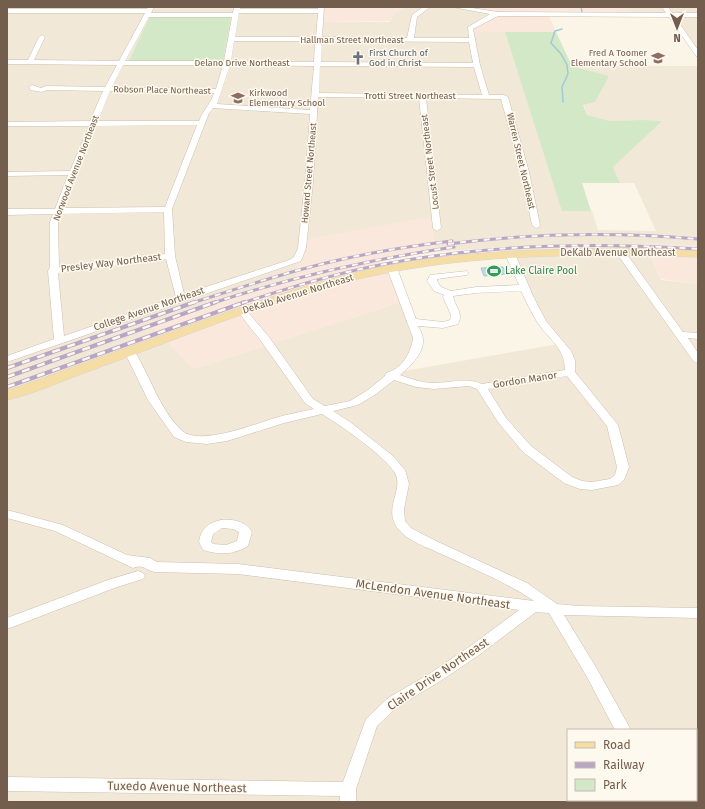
<svg xmlns="http://www.w3.org/2000/svg" width="705" height="809" viewBox="0 0 705 809" font-family="'Fira Sans',sans-serif">
<style>
.residential{fill:#f2e8d7;fill-rule:evenodd}
.commercial{fill:#fae8dc}
.green{fill:#d2e8c7}
.water{fill:#bddbe4;stroke:#a4c9d5}
.lines{fill:none;stroke-linecap:round;stroke-linejoin:round}
.stream{stroke:#a4c9d5;stroke-width:1.5}
.minor-casing{stroke:#ccbeae;stroke-width:1}
.major-casing{stroke:#d8d2cd;stroke-width:1}
.minor{fill:#fff;fill-rule:evenodd}
.major{fill:#f5dea5;fill-rule:evenodd}
.rail-far1-casing{stroke:#b9a6c4;stroke-width:3}
.rail-casing{stroke:#b9a6c4;stroke-width:4}
.rail-far1{stroke:#fef9ee;stroke-width:2;stroke-dasharray:6;stroke-linecap:butt}
.rail{stroke:#fef9ee;stroke-width:2.5;stroke-dasharray:8;stroke-linecap:butt}
.labels{text-anchor:middle;dominant-baseline:central;stroke-width:3;stroke-linejoin:round;paint-order:stroke}
.far-street-label{font-size:9px;fill:#735e4d;stroke:#fef9ee}
.far-worship-label{font-size:9px;fill:#5b616d;stroke:#fef9ee;text-anchor:start}
.far-education-label{font-size:9px;fill:#785e54;stroke:#fef9ee;text-anchor:end}
.street-label{font-size:10px;fill:#735e4d;stroke:#fef9ee}
.leisure-label{font-size:10px;fill:#27864d;stroke:#fef9ee;text-anchor:start}
.near-street-label{font-size:12px;fill:#735e4d;stroke:#fef9ee}
</style>
<rect width="100%" height="100%" fill="#fbf5e8"/>
<g class="residential">
<path d="M 7,7 L 320,7 L 319,22 L 390,22 L 394,13 L 406,7 L 448,7 L 498,15 L 467,32 L 505,32 L 563,210 L 592,211 L 598,230 L 656,231 L 634,183 L 620,183 L 613,167 L 640,120 L 610,121 L 587,115 L 572,66 L 698,66 L 698,246 L 645,243 L 661,280 L 698,284 L 698,738 L 696,738 L 696,730 L 568,730 L 568,800 L 646,800 L 646,802 L 7,802 ZM 431,217 L 435,252 L 503,247 L 536,315 L 564,343 L 398,372 L 418,347 L 401,302 L 193,369 L 239,295 L 296,280 Z"/>
<path d="M 629,7 L 698,7 L 698,53 L 669,16 L 634,16 Z"/>
</g>
<g class="commercial">
<path d="M 319,7 L 405,7 L 394,13 L 390,21 L 318,22 Z"/>
<path d="M 448,7 L 629,7 L 634,16 L 549,16 L 556,32 L 466,32 L 497,15 Z"/>
<path d="M 431,217 L 435,252 L 382,260 L 401,302 L 193,369 L 153,327 L 239,295 L 296,280 L 299,240 Z"/>
<path d="M 645,242 L 698,246 L 698,284 L 661,279 Z"/>
</g>
<g class="green">
<path d="M 150,16 L 231,16 L 223,61 L 129,61 Z"/>
<path d="M 505,32 L 556,32 L 572,66 L 609,76 L 595,102 L 583,105 L 587,115 L 610,121 L 640,120 L 662,121 L 613,167 L 620,183 L 582,183 L 591,211 L 562,211 Z"/>
<path d="M 696,738 L 698,738 L 698,802 L 643,802 L 642,800 L 696,800 Z"/>
</g>
<path class="water" d="M 503,267 L 506,274 L 484,276 L 481,268 Z"/>
<g class="lines">
<g class="stream">
<path d="M 581,7 L 582,12"/>
<path d="M 562,29 L 555,31 L 551,43 L 561,54 L 567,65 L 568,74 L 562,87 L 563,102"/>
</g>
<g class="minor-casing">
<g id="minor">
<path d="M 148,7 L 154,7 L 151,13 L 233,13 L 234,7 L 240,7 L 240,9 L 318,9 L 318,7 L 324,7 L 322,37 L 407,38 L 412,15 L 423,7 L 430,7 L 417,17 L 414,38 L 469,38 L 468,27 L 490,14 L 452,7 L 466,7 L 498,12 L 666,13 L 662,7 L 668,7 L 672,13 L 698,13 L 698,17 L 675,17 L 698,50 L 698,57 L 696,56 L 669,17 L 498,16 L 473,29 L 480,65 L 489,95 L 504,95 L 508,97 L 529,172 L 540,225 L 539,227 L 536,228 L 532,225 L 521,172 L 501,99 L 426,98 L 441,228 L 437,231 L 433,228 L 419,98 L 318,97 L 313,182 L 306,248 L 301,261 L 7,362 L 7,356 L 54,339 L 48,271 L 50,267 L 50,222 L 53,214 L 7,215 L 7,209 L 55,209 L 68,175 L 7,176 L 7,172 L 70,171 L 89,126 L 7,126 L 7,122 L 90,121 L 103,91 L 47,90 L 42,92 L 30,90 L 29,87 L 32,85 L 41,88 L 46,86 L 105,87 L 117,65 L 7,64 L 7,60 L 28,60 L 39,37 L 42,35 L 45,37 L 34,60 L 119,61 L 145,13 L 7,13 L 7,9 L 147,9 ZM 239,13 L 318,13 L 316,37 L 235,37 ZM 149,17 L 232,17 L 224,61 L 125,61 ZM 234,41 L 315,41 L 314,62 L 231,61 ZM 322,41 L 469,42 L 473,63 L 321,62 ZM 123,65 L 223,65 L 216,89 L 112,87 ZM 230,65 L 314,66 L 310,110 L 217,104 ZM 320,66 L 474,67 L 482,95 L 319,93 ZM 110,91 L 214,93 C 211,104 203,110 199,121 L 98,121 ZM 213,108 L 310,114 L 305,182 L 298,248 L 294,257 L 289,260 L 184,294 L 175,256 L 172,209 L 209,113 ZM 197,125 L 165,207 L 63,208 L 96,126 ZM 164,212 L 165,254 L 59,267 L 58,222 L 61,214 ZM 166,259 L 176,297 L 64,336 L 58,273 Z"/>
<path d="M 620,248 L 623,249 L 683,332 L 698,333 L 698,339 L 688,338 L 698,353 L 698,363 L 694,362 L 615,251 Z"/>
<path d="M 510,251 L 515,254 L 533,296 L 546,321 L 571,351 L 575,360 L 575,372 L 618,425 L 629,467 L 624,480 L 618,485 L 592,490 L 580,489 L 564,483 L 523,452 L 498,422 L 477,389 L 469,386 L 434,389 L 416,387 L 394,380 L 376,394 L 358,405 L 333,411 L 350,422 L 393,456 L 405,470 L 409,484 L 404,509 L 405,521 L 411,528 L 434,540 L 527,583 L 557,604 L 578,606 L 698,608 L 698,618 L 564,615 L 597,669 L 631,730 L 615,730 L 587,677 L 549,613 L 536,612 L 479,655 L 439,682 L 398,706 L 377,726 L 356,789 L 356,802 L 340,802 L 340,796 L 7,791 L 7,777 L 343,782 L 366,719 L 388,698 L 429,674 L 469,647 L 519,610 L 238,574 L 154,572 C 144,569 144,564 133,568 L 55,531 L 7,518 L 7,510 L 63,525 L 127,555 L 150,558 L 157,562 L 238,564 L 534,601 C 505,581 471,568 439,553 C 427,547 411,542 402,533 C 379,511 405,492 395,473 C 384,455 340,425 322,414 L 284,423 L 227,441 L 207,444 L 186,442 L 174,437 L 148,400 L 124,351 L 129,348 L 133,349 C 150,375 158,407 181,430 C 198,447 255,424 275,418 C 288,414 301,412 314,409 L 305,403 L 261,341 L 239,313 L 237,311 L 239,309 L 245,309 L 269,337 L 313,399 L 325,406 L 350,401 L 368,390 L 385,376 L 386,373 C 402,369 411,353 413,338 L 387,268 L 389,266 L 392,265 L 397,268 L 416,319 L 443,322 L 450,320 L 451,315 L 443,297 L 444,295 L 434,291 L 427,281 L 430,275 L 467,271 L 469,273 L 467,275 L 437,279 L 437,281 L 441,287 L 451,291 L 476,287 L 519,285 L 505,254 ZM 521,291 C 526,301 531,312 537,322 C 548,339 565,347 565,370 L 482,384 C 465,377 452,383 434,383 C 422,383 411,379 400,375 C 410,366 425,353 423,338 C 422,334 420,329 418,326 L 443,328 L 458,324 C 464,313 455,307 453,296 L 476,293 ZM 567,376 L 607,426 L 617,467 L 615,475 L 610,479 L 592,482 L 582,481 L 572,477 L 531,446 L 506,418 L 488,389 Z"/>
<path d="M 221,520 C 233,519 246,521 252,532 L 248,546 C 233,555 220,555 203,550 L 199,542 C 201,528 208,523 221,520 ZM 222,528 L 233,529 L 239,532 L 237,541 L 226,545 L 213,544 L 211,542 L 213,534 Z"/>
<path d="M 138,571 L 143,573 L 145,576 L 143,579 L 117,587 L 7,629 L 7,618 L 108,580 Z"/>
<rect x="636" y="800" width="16" height="2"/>
</g>
</g>
<g class="major-casing">
<path id="major" d="M 620,248 L 698,251 L 698,257 C 578,253 455,253 338,284 C 256,306 175,340 95,369 C 66,379 37,393 7,400 L 7,391 C 68,369 129,347 190,325 C 256,302 322,278 391,265 C 467,250 544,250 620,248 Z"/>
</g>
<use href="#minor" class="minor"/>
<use href="#major" class="major"/>
<g class="rail-far1-casing">
<g id="rail-far1">
<path d="M 448,244 C 532,233 614,232 698,239"/>
<path d="M 192,303 C 236,289 280,274 326,263 C 367,253 410,246 452,241"/>
<path d="M 213,303 C 292,277 372,259 454,247"/>
<path d="M 242,303 C 289,288 336,273 385,264 C 488,244 593,242 698,249"/>
</g>
</g>
<g class="rail-casing">
<g id="rail">
<path d="M 7,368 L 195,302"/>
<path d="M 7,377 L 216,302"/>
<path d="M 7,387 L 245,302"/>
</g>
</g>
<use href="#rail-far1" class="rail-far1"/>
<use href="#rail" class="rail"/>
</g>
<defs>
<g id="church-bare" transform="scale(1.08)"><path d="M-1.2-6h2.4v3.5h3.3v2.4h-3.3V6h-2.4V-.1h-3.3v-2.4h3.3Z" fill="#6b7280" stroke="#fef9ee" stroke-width="2.5" paint-order="stroke"/></g>
<g id="school-bare" transform="scale(1.08)"><path d="M0-5L7-2L0 1L-7-2ZM-4 1L0 2.5L4 1V4Q0 6-4 4Z" fill="#8d6e63" stroke="#fef9ee" stroke-width="2.5" paint-order="stroke"/></g>
<g id="stadium-bare" transform="scale(1.08)"><path d="M0-5a6.5 5 0 1 0 0 10a6.5 5 0 1 0 0-10ZM-3.5-1.8h7v3.6h-7Z" fill="#2e9e5b" stroke="#fef9ee" stroke-width="2.5" paint-order="stroke"/></g>
</defs>
<g fill-rule="evenodd">
<use href="#church-bare" x="358" y="58"/>
<use href="#school-bare" x="658" y="58"/>
<use href="#school-bare" x="238" y="98"/>
<use href="#stadium-bare" x="494" y="271"/>
</g>
<g class="labels">
<g class="far-street-label">
<text x="352" y="40">Hallman Street Northeast</text>
<text x="242" y="63">Delano Drive Northeast</text>
<text transform="translate(162 90) rotate(1)">Robson Place Northeast</text>
<text x="410" y="96">Trotti Street Northeast</text>
<text transform="translate(521 161) rotate(77)">Warren Street Northeast</text>
<text transform="translate(430 162) rotate(-97)">Locust Street Northeast</text>
<text transform="translate(76 168) rotate(-69)">Norwood Avenue Northeast</text>
<text transform="translate(309 173) rotate(-85)">Howard Street Northeast</text>
</g>
<g class="far-worship-label">
<text x="369" y="53">First Church of<tspan x="369" dy="10">God in Christ</tspan></text>
</g>
<g class="far-education-label">
<text x="647" y="53">Fred A Toomer<tspan x="647" dy="10">Elementary School</tspan></text>
<text x="249" y="93" text-anchor="start">Kirkwood<tspan x="249" dy="10">Elementary School</tspan></text>
</g>
<g class="street-label">
<text x="618" y="253">DeKalb Avenue Northeast</text>
<text transform="translate(111 263) rotate(-7)">Presley Way Northeast</text>
<text transform="translate(298 294) rotate(-17)">DeKalb Avenue Northeast</text>
<text transform="translate(149 309) rotate(-19)">College Avenue Northeast</text>
<text transform="translate(525 380) rotate(-9)">Gordon Manor</text>
</g>
<g class="leisure-label">
<text x="505" y="271">Lake Claire Pool</text>
</g>
<g class="near-street-label">
<text transform="translate(433 594) rotate(8)">McLendon Avenue Northeast</text>
<text transform="translate(438 674) rotate(-34)">Claire Drive Northeast</text>
<text transform="translate(177 787) rotate(1)">Tuxedo Avenue Northeast</text>
</g>
</g>
<rect width="705" height="809" fill="none" stroke="#735e4d" stroke-width="16"/>
<rect x="567" y="729" width="130" height="72" fill="#fef9ee" stroke="#c6bbae"/>
<rect x="575" y="742" width="20" height="6" fill="#f5dea5" stroke="#c6bbae"/>
<text x="603" y="749" font-size="12" fill="#735e4d">Road</text>
<rect x="575" y="762" width="20" height="6" fill="#b9a6c4" stroke="#c6bbae"/>
<text x="603" y="769" font-size="12" fill="#735e4d">Railway</text>
<rect x="575" y="779" width="20" height="12" fill="#d2e8c7" stroke="#c6bbae"/>
<text x="603" y="789" font-size="12" fill="#735e4d">Park</text>
<g transform="translate(677 28) rotate(180)" stroke="#fef9ee" stroke-width="3" paint-order="stroke">
<path d="M0-3L7 15L0 10L-7 15Z" fill="#735e4d"/>
<text y="-6" font-size="11" font-weight="bold" text-anchor="middle" fill="#735e4d">N</text>
</g>
</svg>
